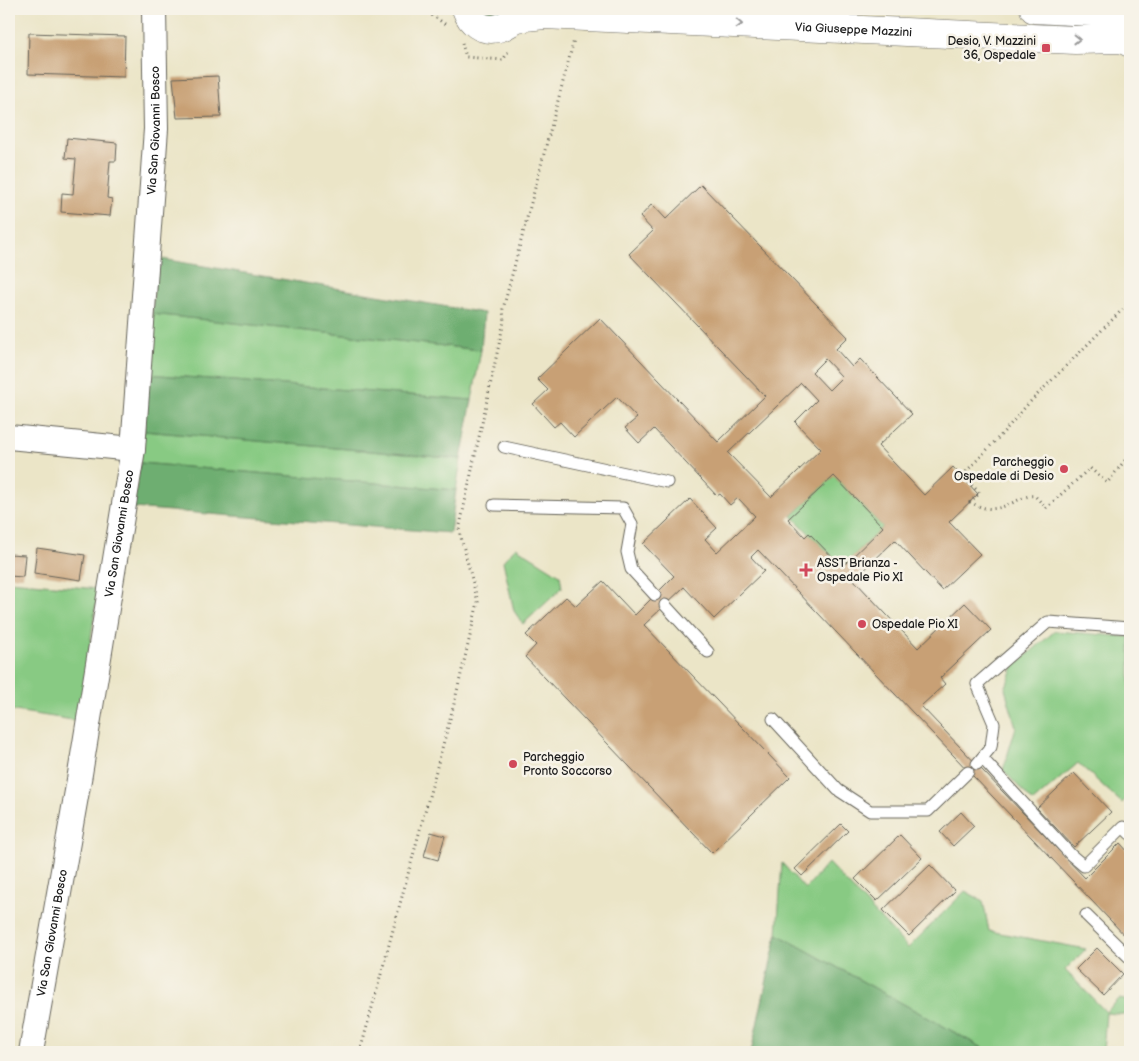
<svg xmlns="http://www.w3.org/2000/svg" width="1139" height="1061" viewBox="0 0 1139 1061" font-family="'Balsamiq Sans',sans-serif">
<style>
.green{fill:#88ca83;stroke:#527350}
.forest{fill:#6eae71;stroke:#456546}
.building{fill:#c8a075;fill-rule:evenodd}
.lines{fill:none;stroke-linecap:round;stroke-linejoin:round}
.service-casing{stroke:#646258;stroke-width:13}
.minor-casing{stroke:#646258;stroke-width:26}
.tertiary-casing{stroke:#646258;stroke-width:29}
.path{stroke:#646258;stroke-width:3;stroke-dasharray:1 4;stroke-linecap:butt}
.service{stroke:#fff;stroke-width:11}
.minor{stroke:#fff;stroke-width:24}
.tertiary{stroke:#fff;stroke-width:28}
.oneway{stroke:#999}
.poi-dot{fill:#d1495b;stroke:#f7f3e8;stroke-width:2}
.labels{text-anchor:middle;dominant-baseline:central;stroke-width:5;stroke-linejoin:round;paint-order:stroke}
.street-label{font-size:12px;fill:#1c1c1c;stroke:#f7f3e8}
.poi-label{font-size:12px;fill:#1c1c1c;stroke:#f7f3e8;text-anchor:start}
</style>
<rect width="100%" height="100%" fill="#f7f3e8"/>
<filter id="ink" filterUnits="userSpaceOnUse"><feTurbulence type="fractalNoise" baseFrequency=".02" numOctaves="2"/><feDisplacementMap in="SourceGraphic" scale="10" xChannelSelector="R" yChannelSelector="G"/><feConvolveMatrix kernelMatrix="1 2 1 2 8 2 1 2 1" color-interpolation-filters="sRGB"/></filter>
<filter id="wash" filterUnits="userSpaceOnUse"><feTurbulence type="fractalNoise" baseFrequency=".0096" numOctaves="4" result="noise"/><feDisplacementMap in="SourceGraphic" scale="20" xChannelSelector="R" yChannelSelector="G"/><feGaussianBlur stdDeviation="1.12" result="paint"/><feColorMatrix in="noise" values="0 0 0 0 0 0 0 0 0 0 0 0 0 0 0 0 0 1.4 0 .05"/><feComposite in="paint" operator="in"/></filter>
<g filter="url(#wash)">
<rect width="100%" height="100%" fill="#ebe5c7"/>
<g class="green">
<path d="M 474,9 L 511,9 L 499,19 Z"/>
<path d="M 152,314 L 481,350 L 472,400 L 147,374 Z"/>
<path d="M 144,431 L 461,459 L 456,490 L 140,463 Z"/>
<path d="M 834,476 L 883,527 L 842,567 L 792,516 Z"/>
<path d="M 516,547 L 560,575 L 562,588 L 523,624 L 514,611 L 503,561 Z"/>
<path d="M 9,581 L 98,589 L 79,721 L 9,710 Z"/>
<path d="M 1055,631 L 1130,637 L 1130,795 L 1122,803 L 1078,763 L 1033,802 L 1003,770 L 1016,727 L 1005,689 L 1014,666 Z"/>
<path d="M 782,863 L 805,889 L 828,863 L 908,948 L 965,891 L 983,901 L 989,931 L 1086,949 L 1065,970 L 1106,1012 L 1119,999 L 1130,1001 L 1130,1015 L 1106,1013 L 1103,1052 L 990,1052 L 777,934 Z"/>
</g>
<g class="forest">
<path d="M 156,258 L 484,313 L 481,350 L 152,314 Z"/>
<path d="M 147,374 L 472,400 L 461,459 L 144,431 Z"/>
<path d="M 140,463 L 456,490 L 450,533 L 133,508 Z"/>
<path d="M 777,934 L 990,1052 L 751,1052 Z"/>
</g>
<g id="blocks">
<g class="building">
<path d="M 29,33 L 125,36 L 124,77 L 28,74 Z"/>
<path d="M 218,76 L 221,117 L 177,118 L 173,78 Z"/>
<path d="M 67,138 L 117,143 L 116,161 L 110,161 L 107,198 L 112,199 L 110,216 L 61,212 L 62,193 L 73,194 L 76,159 L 65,158 Z"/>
<path d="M 701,185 L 848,337 L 836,349 L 852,367 L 860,359 L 912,414 L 878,446 L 924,495 L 953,467 L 978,494 L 949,522 L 980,554 L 942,590 L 895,540 L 854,580 L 918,648 L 965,603 L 991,630 L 940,678 L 945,684 L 921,706 L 1085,878 L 1120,843 L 1130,854 L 1130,941 L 758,550 L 751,557 L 764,571 L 714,619 L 684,587 L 644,625 L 790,777 L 712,853 L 525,657 L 536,645 L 526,635 L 566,597 L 576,606 L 603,581 L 635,615 L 674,576 L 643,544 L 690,499 L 717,528 L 705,539 L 717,552 L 755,516 L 738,498 L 730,505 L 720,494 L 717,496 L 654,429 L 639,443 L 625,428 L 637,418 L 617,397 L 574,437 L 560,422 L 554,427 L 533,404 L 548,390 L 537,379 L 600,318 L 718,442 L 765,396 L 629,254 L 653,231 L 640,217 L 652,204 L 666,219 ZM 825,359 L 842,377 L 829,390 L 812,372 ZM 801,383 L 817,400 L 795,422 L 821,449 L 771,497 L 728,453 ZM 834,476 L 883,527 L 842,567 L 809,533 L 805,537 L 788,519 Z"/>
<path d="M 37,548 L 85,555 L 81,580 L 34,573 Z"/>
<path d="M 9,554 L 25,555 L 23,577 L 9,576 Z"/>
<path d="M 1074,773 L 1111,812 L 1074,847 L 1037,808 Z"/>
<path d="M 961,812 L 974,826 L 953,846 L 940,832 Z"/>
<path d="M 841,824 L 848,831 L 802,876 L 795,869 Z"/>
<path d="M 431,832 L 445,836 L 438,860 L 424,856 Z"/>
<path d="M 900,835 L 922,858 L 877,901 L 855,879 Z"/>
<path d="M 930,865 L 955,891 L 909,936 L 883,910 Z"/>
<path d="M 1097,948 L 1123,974 L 1103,995 L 1076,969 Z"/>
</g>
</g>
</g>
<g filter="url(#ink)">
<use href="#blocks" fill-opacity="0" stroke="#646258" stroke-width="1"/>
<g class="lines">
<g class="service-casing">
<g id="service">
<path d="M 504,447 L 667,482"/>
<path d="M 494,505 L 623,508 L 632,524 L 627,552 L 631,569 L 655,595"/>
<path d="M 665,605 L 708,652"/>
<path d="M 773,719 L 838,790 L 870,811 L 928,811 L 968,772"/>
<path d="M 982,758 L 1071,855 L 1084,866 L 1123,827 L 1130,834"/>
<path d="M 977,764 L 991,747 L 994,724 L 977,684 L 1048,622 L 1130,628"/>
<path d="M 1086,915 L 1130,958"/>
</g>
</g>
<g class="minor-casing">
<g id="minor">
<path d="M 9,437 L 133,449"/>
<path id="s1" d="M 31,1052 L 80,774 L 133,449 L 156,129 L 154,9"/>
</g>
</g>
<g class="tertiary-casing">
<g id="tertiary">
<path d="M 466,9 C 476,38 509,33 521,9"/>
<path d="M 1034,9 L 1130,14"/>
<path id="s2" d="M 516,18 L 544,15 L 1075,40 L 1122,39 L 1130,43"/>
</g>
</g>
<g class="path">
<path d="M 383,9 L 426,11 L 445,24"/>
<path d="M 462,43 L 466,57 L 503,60 L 509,50"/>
<path d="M 1130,302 L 1028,404 L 1001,435 L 962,476 L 980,493 L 970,502 C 988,512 998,510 1016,501 C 1023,498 1028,495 1035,496 L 1046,508 L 1090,468 L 1107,483 L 1126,459 L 1130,463"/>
<path d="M 360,1052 L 454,704 L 478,602 L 459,530 L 504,321 L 503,309 L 574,40"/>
</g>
<use href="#service" class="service"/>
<use href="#minor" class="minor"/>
<use href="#tertiary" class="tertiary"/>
</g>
<defs><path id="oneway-chevron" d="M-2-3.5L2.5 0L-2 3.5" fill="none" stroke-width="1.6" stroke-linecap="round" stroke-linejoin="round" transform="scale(1.25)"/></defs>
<g class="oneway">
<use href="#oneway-chevron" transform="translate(739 24) rotate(3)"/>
<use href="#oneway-chevron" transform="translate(1077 39) rotate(1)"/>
</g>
</g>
<g class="poi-dot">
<rect x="1041" y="43" width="10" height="10" rx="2.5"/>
<circle cx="1064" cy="469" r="5"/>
<path d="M803.5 562.5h5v5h5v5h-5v5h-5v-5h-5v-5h5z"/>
<circle cx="862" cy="624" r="5"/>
<circle cx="513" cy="764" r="5"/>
</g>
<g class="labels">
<g class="street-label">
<text stroke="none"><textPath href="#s2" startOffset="338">Via Giuseppe Mazzini</textPath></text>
<text stroke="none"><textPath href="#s1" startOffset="931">Via San Giovanni Bosco</textPath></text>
<text stroke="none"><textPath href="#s1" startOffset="526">Via San Giovanni Bosco</textPath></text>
<text stroke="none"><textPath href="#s1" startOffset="121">Via San Giovanni Bosco</textPath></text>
</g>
<g class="poi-label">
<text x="1036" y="41" text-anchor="end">Desio, V. Mazzini<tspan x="1036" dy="14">36, Ospedale</tspan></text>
<text x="1054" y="462" text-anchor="end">Parcheggio<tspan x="1054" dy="14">Ospedale di Desio</tspan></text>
<text x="817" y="563">ASST Brianza -<tspan x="817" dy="14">Ospedale Pio XI</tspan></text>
<text x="872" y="624">Ospedale Pio XI</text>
<text x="523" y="757">Parcheggio<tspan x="523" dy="14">Pronto Soccorso</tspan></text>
</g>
</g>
<rect width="1139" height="1061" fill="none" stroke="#f7f3e8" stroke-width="30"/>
</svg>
